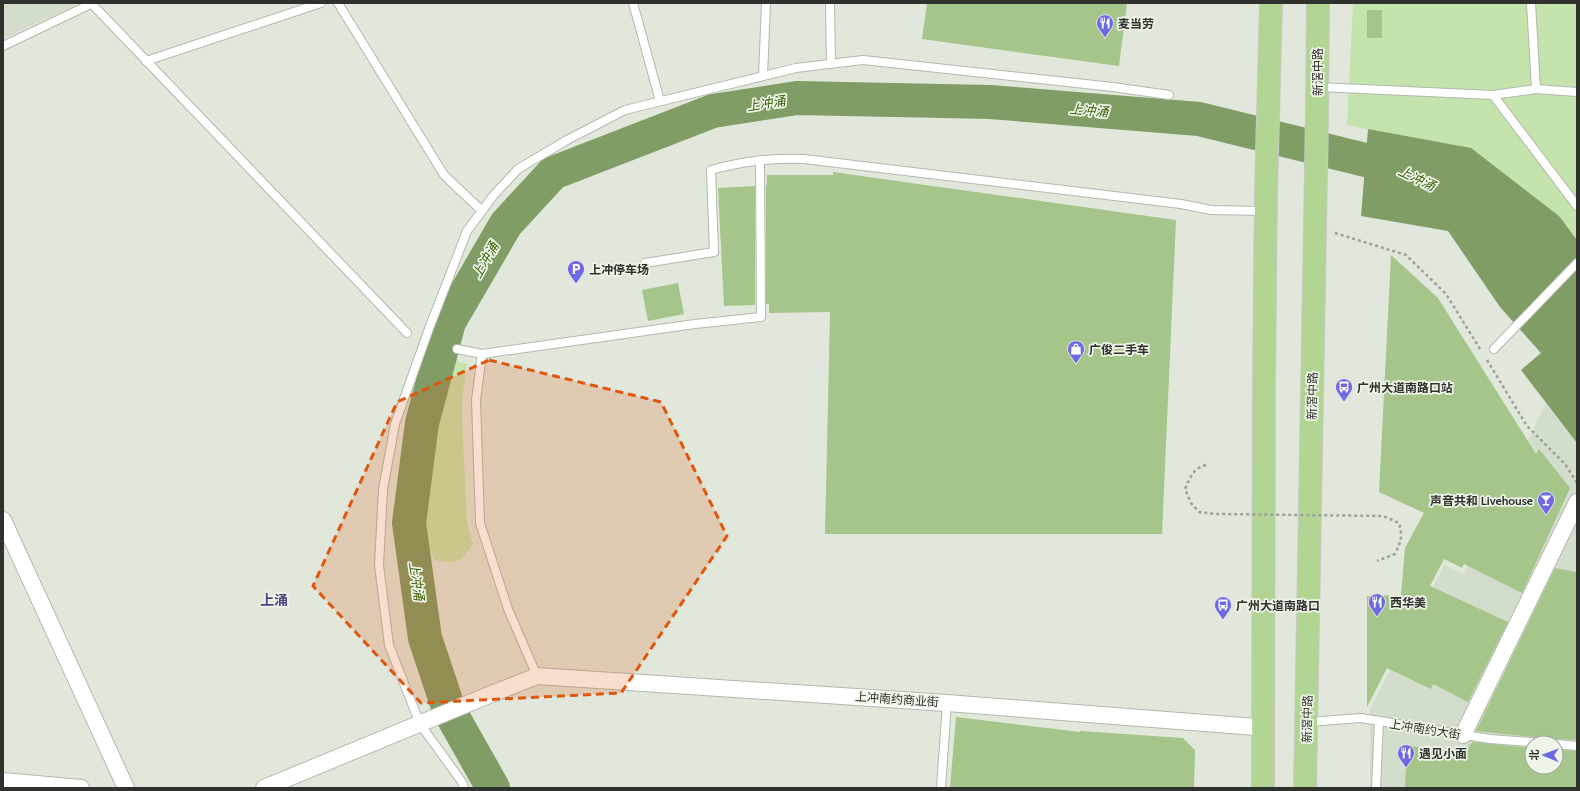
<svg xmlns="http://www.w3.org/2000/svg" width="1580" height="791" viewBox="0 0 1580 791" font-family="Cabin,'Noto Sans SC',sans-serif">
<style>
.built{fill:#d3ddcb;fill-rule:evenodd}
.green{fill:#c5e3ac}
.water{fill:#7f9d64}
.lines{fill:none;stroke-linecap:round;stroke-linejoin:round}
.river{stroke:#7f9d64;stroke-width:34}
.building{fill:#a5c58a}
.lane-casing{stroke:#b2b9ad;stroke-width:10}
.street-casing{stroke:#b2b9ad;stroke-width:18}
.highway-casing{stroke:#c9c9c8;stroke-width:24}
.path{stroke:#9ca197;stroke-width:2.5;stroke-dasharray:3 3;stroke-linecap:butt}
.lane{stroke:#fff;stroke-width:8}
.street{stroke:#fff;stroke-width:16}
.highway{stroke:#b2d593;stroke-width:22}
.path-bridge{stroke:#9ca197;stroke-width:2.5;stroke-dasharray:3 3;stroke-linecap:butt}
.marked{fill:#df570e;fill-opacity:0.2;stroke:#df570e;stroke-width:3;stroke-dasharray:8 5;stroke-linejoin:round}
.labels{text-anchor:middle;dominant-baseline:central;stroke-width:3.5;stroke-linejoin:round;paint-order:stroke}
.poi-label{font-size:12px;font-weight:bold;fill:#2f312d;stroke:#eef5e8;text-anchor:start}
.street-label{font-size:12px;fill:#2f312d;stroke:#eef5e8}
.water-label{font-size:13px;font-style:italic;fill:#3b6007;stroke:#eef5e8}
.quarter-label{font-size:14px;font-weight:bold;fill:#474885;stroke:#eef5e8}
</style>
<rect width="100%" height="100%" fill="#e1e8db"/>
<g class="built">
<path d="M 3,3 L 74,3 L 76,5 L 3,39 Z"/>
<path d="M 1546,403 L 1577,443 L 1577,788 L 1370,788 L 1370,709 L 1444,565 L 1464,574 ZM 1532,743 L 1556,743 L 1556,767 L 1532,767 Z"/>
</g>
<g class="green">
<path d="M 1353,3 L 1577,3 L 1577,240 L 1559,216 L 1388,134 L 1347,125 Z"/>
<path d="M 448,358 L 467,364 L 462,398 L 462,418 L 467,523 L 473,544 C 460,563 458,564 435,560 L 431,553 L 423,524 L 434,411 Z"/>
</g>
<path class="water" d="M 1368,129 L 1471,148 L 1559,216 L 1577,240 L 1577,443 L 1521,370 L 1541,353 L 1500,307 L 1448,231 L 1361,216 Z"/>
<g class="lines">
<path class="river" d="M 493,788 L 449,710 L 425,638 L 409,523 L 422,423 L 449,322 L 506,224 L 553,173 L 713,111 L 797,98 L 990,102 L 1199,119 L 1402,169 L 1411,173"/>
</g>
<g class="building">
<path d="M 927,3 L 1127,3 L 1119,66 L 922,39 Z"/>
<rect x="1367" y="10" width="15" height="28"/>
<path d="M 833,172 L 1176,220 L 1162,534 L 825,534 L 830,312 L 769,313 L 769,304 L 766,304 L 766,185 L 767,185 L 767,175 L 833,175 Z"/>
<path d="M 755,186 L 755,305 L 724,306 L 718,188 Z"/>
<path d="M 1391,255 L 1438,298 L 1536,454 L 1539,449 L 1570,488 L 1522,593 L 1464,564 L 1462,568 L 1444,559 L 1430,586 L 1508,622 L 1468,702 L 1433,684 L 1431,689 L 1387,668 L 1367,707 L 1367,596 L 1401,595 L 1405,548 L 1424,513 L 1379,492 Z"/>
<path d="M 678,283 L 684,314 L 648,321 L 642,290 Z"/>
<path d="M 1555,568 L 1577,572 L 1577,740 L 1556,739 L 1548,743 L 1546,739 L 1543,738 L 1476,731 Z"/>
<path d="M 956,717 L 1080,732 L 1080,731 L 1183,738 L 1195,750 L 1194,788 L 950,788 Z"/>
<path d="M 1472,742 L 1532,748 L 1532,767 L 1556,767 L 1556,750 L 1577,751 L 1577,788 L 1405,788 L 1407,746 L 1467,751 Z"/>
</g>
<g class="lines">
<g class="lane-casing">
<g id="lane">
<path d="M 91,3 L 407,333"/>
<path d="M 338,3 L 444,175 L 482,211"/>
<path d="M 633,3 L 660,101"/>
<path d="M 830,3 L 831,64"/>
<path d="M 3,46 L 91,4"/>
<path d="M 146,61 L 321,3"/>
<path d="M 763,76 L 766,3"/>
<path d="M 1318,87 L 1493,95 L 1536,89 L 1531,3"/>
<path d="M 1536,89 L 1577,92"/>
<path d="M 1493,95 L 1577,206"/>
<path d="M 645,263 L 714,252 L 711,170 C 744,161 770,158 804,159 L 1181,204 L 1211,210 L 1265,211"/>
<path d="M 457,349 L 482,354 L 695,324 L 761,317 L 760,160"/>
<path d="M 1494,349 L 1577,263"/>
<path d="M 482,354 L 476,400 L 480,523 L 508,609 L 537,676"/>
<path d="M 1308,722 L 1361,718 L 1490,739 L 1543,743"/>
<path d="M 1556,744 L 1577,746"/>
<path d="M 464,788 L 462,782 L 420,724 L 389,645 L 379,565 L 383,489 L 395,424 L 430,326 L 467,231 L 493,196 L 518,169 L 567,140 L 625,110 L 796,68 L 863,60 L 1113,87 L 1169,95"/>
<path d="M 941,788 L 947,703"/>
<path d="M 1376,788 L 1379,721"/>
</g>
</g>
<g class="street-casing">
<g id="street">
<path d="M 3,520 L 126,788"/>
<path d="M 1463,735 L 1577,502"/>
<path d="M 3,781 L 81,788"/>
<path d="M 264,788 L 489,695 L 537,676 L 947,703 L 1256,727"/>
</g>
</g>
<g class="highway-casing">
<g id="highway">
<path d="M 1263,788 L 1264,376 L 1266,192 L 1271,3"/>
<path d="M 1305,788 L 1317,115 L 1318,3"/>
</g>
</g>
<g class="path">
<path d="M 1335,233 L 1406,255 L 1446,294 L 1480,349"/>
<path d="M 1487,360 L 1527,426 L 1565,464 L 1577,483"/>
</g>
<use href="#lane" class="lane"/>
<use href="#street" class="street"/>
<use href="#highway" class="highway"/>
<path class="path-bridge" d="M 1206,465 C 1193,468 1190,478 1185,489 L 1191,503 L 1199,512 L 1216,514 L 1383,516 L 1399,523 C 1403,537 1401,541 1395,554 L 1377,561"/>
</g>
<path class="marked" d="M 489,360 L 661,402 L 727,536 L 621,693 L 421,703 L 313,586 L 397,402 Z"/>
<defs>
<g id="restaurant-pin" transform="scale(0.9)"><path d="M0 17L-7.5 6A9.5 9.5 0 1 1 7.5 6Z" fill="#6e69e3" stroke="#eef5e8"/><path d="M-5-6h1v4h1v-4h1v4h1v-4h1v5L-1.5 .5V6h-2V.5L-5-1ZM5-6V6H3V1.5H1.5Q1.5-4 5-6Z" fill="#fff"/></g>
<g id="parking-pin" transform="scale(0.9)"><path d="M0 17L-7.5 6A9.5 9.5 0 1 1 7.5 6Z" fill="#6e69e3" stroke="#eef5e8"/><path d="M-3.5-5.5H1a3.5 3.5 0 0 1 0 7H-1V5.5H-3.5ZM-1-3.4V-.6H.8a1.4 1.4 0 0 0 0-2.8Z" fill="#fff"/></g>
<g id="shop-pin" transform="scale(0.9)"><path d="M0 17L-7.5 6A9.5 9.5 0 1 1 7.5 6Z" fill="#6e69e3" stroke="#eef5e8"/><path d="M-5-2.5h2.3a2.7 3.5 0 0 1 5.4 0H5L5.5 6h-11ZM-1.5-2.5h3a1.5 2.3 0 0 0-3 0Z" fill="#fff"/></g>
<g id="bus-pin" transform="scale(0.9)"><path d="M0 17L-7.5 6A9.5 9.5 0 1 1 7.5 6Z" fill="#6e69e3" stroke="#eef5e8"/><path d="M-5-6H5V4H4V6H2V4H-2V6H-4V4H-5ZM-3.5-4V0h7V-4ZM-3.5 1.2v1.5H-2V1.2ZM2 1.2v1.5H3.5V1.2Z" fill="#fff"/></g>
<g id="bar-pin" transform="scale(0.9)"><path d="M0 17L-7.5 6A9.5 9.5 0 1 1 7.5 6Z" fill="#6e69e3" stroke="#eef5e8"/><path d="M-6-5H6L.8 .8V4.5H3.5V6h-7V4.5H-.8V.8Z" fill="#fff"/></g>
</defs>
<g fill-rule="evenodd">
<use href="#restaurant-pin" x="1105" y="23"/>
<use href="#parking-pin" x="576" y="269"/>
<use href="#shop-pin" x="1076" y="349"/>
<use href="#bus-pin" x="1344" y="387"/>
<use href="#bar-pin" x="1546" y="500"/>
<use href="#restaurant-pin" x="1377" y="602"/>
<use href="#bus-pin" x="1223" y="605"/>
<use href="#restaurant-pin" x="1406" y="753"/>
</g>
<g class="labels">
<g class="poi-label">
<text x="1118" y="23">麦当劳</text>
<text x="589" y="269">上冲停车场</text>
<text x="1089" y="349">广俊二手车</text>
<text x="1357" y="387">广州大道南路口站</text>
<text x="1533" y="500" text-anchor="end">声音共和 Livehouse</text>
<text x="1390" y="602">西华美</text>
<text x="1236" y="605">广州大道南路口</text>
<text x="1419" y="753">遇见小面</text>
</g>
<g class="street-label">
<text transform="translate(1317 72) rotate(-90)">新滘中路</text>
<text transform="translate(1312 396) rotate(-89)">新滘中路</text>
<text transform="translate(897 699) rotate(4)">上冲南约商业街</text>
<text transform="translate(1307 719) rotate(-89)">新滘中路</text>
<text transform="translate(1425 729) rotate(9)">上冲南约大街</text>
</g>
<g class="water-label">
<text transform="translate(766 103) rotate(-9)">上冲涌</text>
<text transform="translate(1089 110) rotate(5)">上冲涌</text>
<text transform="translate(1417 178) rotate(26)">上冲涌</text>
<text transform="translate(485 260) rotate(-60)">上冲涌</text>
<text transform="translate(417 581) rotate(82)">上冲涌</text>
</g>
<g class="quarter-label">
<text x="274" y="600">上涌</text>
</g>
</g>
<rect width="1580" height="791" fill="none" stroke="#2f312d" stroke-width="8"/>
<g transform="translate(1544 755) rotate(271)"><circle r="19" fill="#eef5e8" stroke="#a2a79d"/>
<path d="M0-3L7 15L0 10L-7 15Z" fill="#6e69e3"/>
<text y="-6" font-size="11" font-weight="bold" text-anchor="middle" fill="#2f312d">北</text>
</g>
</svg>
